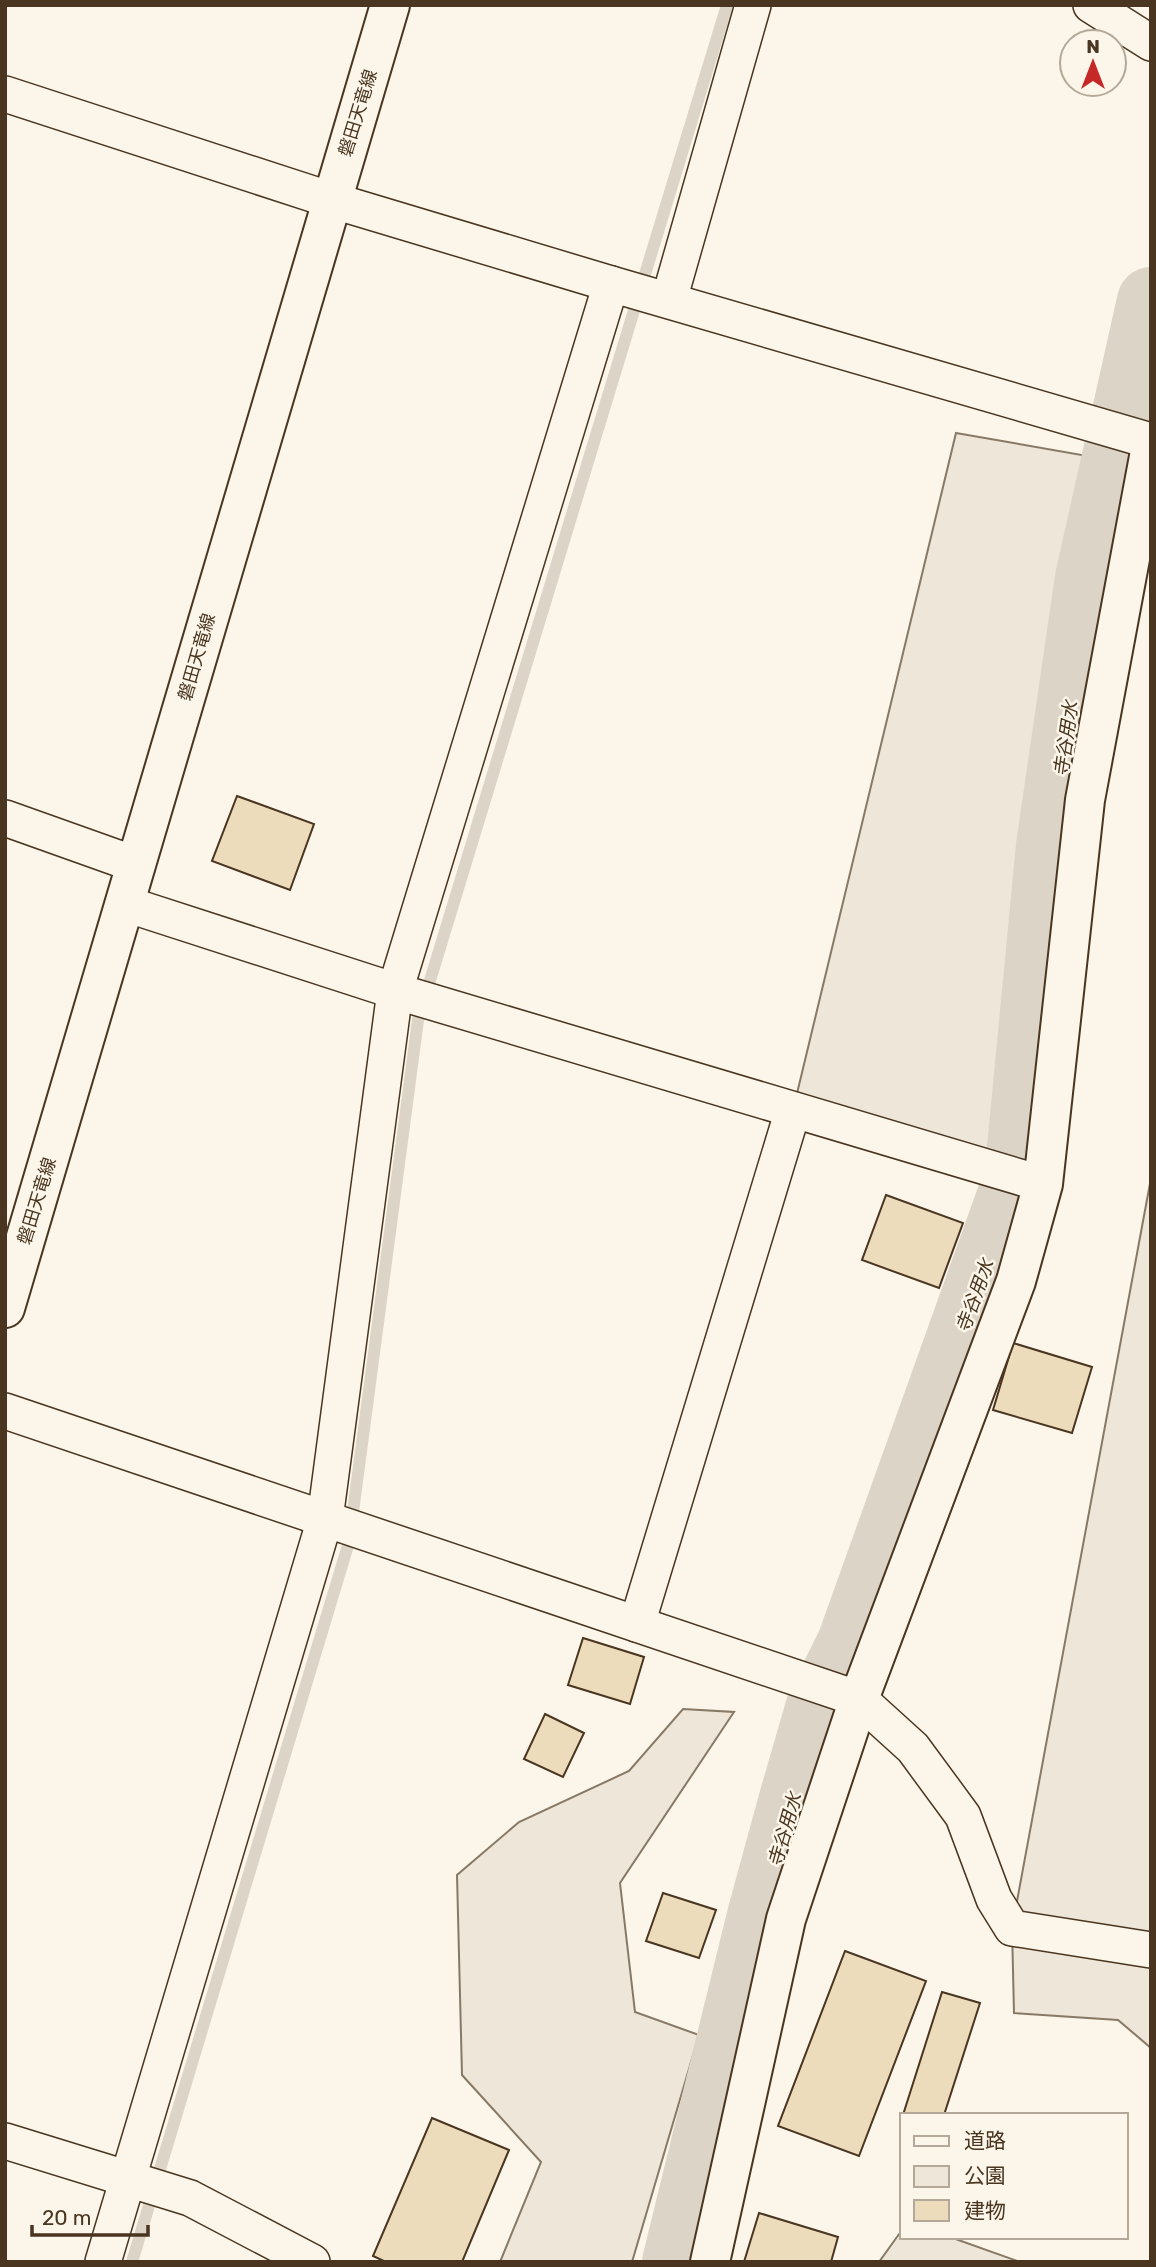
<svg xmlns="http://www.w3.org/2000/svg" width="1156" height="2267" viewBox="0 0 1156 2267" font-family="Rubik,'Noto Sans JP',sans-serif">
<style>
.green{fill:#ede6d9;stroke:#887966;stroke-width:2}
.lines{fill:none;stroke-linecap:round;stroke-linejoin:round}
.stream{stroke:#dcd4c6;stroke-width:12}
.river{stroke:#dcd4c6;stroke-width:68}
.building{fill:#ecdcbc;stroke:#4a3520;stroke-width:2}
.minor-casing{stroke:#4a3520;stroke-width:38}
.tertiary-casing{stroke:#4a3520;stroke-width:42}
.primary-casing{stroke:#4a3520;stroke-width:42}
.minor{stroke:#fbf6e9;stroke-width:35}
.tertiary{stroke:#fbf6e9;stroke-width:38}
.primary{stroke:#fbf6e9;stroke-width:38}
.labels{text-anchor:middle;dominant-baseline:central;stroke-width:5;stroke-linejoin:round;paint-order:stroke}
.street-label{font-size:18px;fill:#4a3520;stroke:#fbf6e9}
.water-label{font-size:19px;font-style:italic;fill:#4a3520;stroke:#fbf6e9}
</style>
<rect width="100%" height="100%" fill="#fbf6e9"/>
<g class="green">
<path d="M 956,433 L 1116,461 L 1024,1117 L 984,1167 L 793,1110 Z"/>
<path d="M 1151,1178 L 1151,2048 L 1118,2020 L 1014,2013 L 1012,1928 Z"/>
<path d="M 683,1709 L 734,1712 L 620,1883 L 635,2012 L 699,2035 L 632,2262 L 500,2262 L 541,2162 L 462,2075 L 457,1875 L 519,1822 L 629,1771 Z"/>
<path d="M 902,2230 L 902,2237 L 950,2237 L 1020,2262 L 879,2262 Z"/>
</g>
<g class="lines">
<path class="stream" d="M 132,2262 L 349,1542 L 418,1020 L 727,5"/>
<path class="river" d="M 676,2262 L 761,1916 L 793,1799 L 820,1706 L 851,1643 L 1011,1196 L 1021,1148 L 1050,846 L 1089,578 L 1151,301"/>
</g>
<g class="building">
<path d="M 237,796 L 314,824 L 290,890 L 212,861 Z"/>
<path d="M 886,1195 L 963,1223 L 939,1288 L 862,1260 Z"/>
<path d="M 1013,1343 L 1092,1367 L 1072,1433 L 993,1410 Z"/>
<path d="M 583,1638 L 644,1657 L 630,1704 L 568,1685 Z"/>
<path d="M 545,1714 L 584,1733 L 563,1777 L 524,1759 Z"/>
<path d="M 663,1893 L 716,1910 L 699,1958 L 646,1941 Z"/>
<path d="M 845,1951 L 926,1981 L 859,2156 L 778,2126 Z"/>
<path d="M 942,1992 L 980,2003 L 944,2115 L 903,2115 Z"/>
<path d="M 432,2118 L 509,2150 L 462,2262 L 386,2262 L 373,2256 Z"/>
<path d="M 759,2213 L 838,2237 L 831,2262 L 744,2262 Z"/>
</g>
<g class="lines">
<g class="minor-casing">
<g id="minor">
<path d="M 1091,5 L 1151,43"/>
<path d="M 5,94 L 331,200 L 611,284 L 1151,441"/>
<path d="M 669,300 L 753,5"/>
<path d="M 5,818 L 137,865"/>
<path d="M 126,904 L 395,991 L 1043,1184"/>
<path d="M 5,1411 L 859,1699 L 913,1748 L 963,1816 L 994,1899 L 1012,1928 L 1151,1950"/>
<path d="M 637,1624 L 793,1110"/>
<path d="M 5,2141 L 190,2198 L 312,2262"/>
<path d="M 103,2262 L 325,1519 L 395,991 L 611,284"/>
</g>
</g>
<g class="tertiary-casing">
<path id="tertiary" d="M 710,2262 L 786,1919 L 859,1699 L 1016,1281 L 1043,1184 L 1085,800 L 1151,446"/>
</g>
<g class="primary-casing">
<path id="primary" d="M 5,1308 L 390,5"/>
</g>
<use href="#minor" class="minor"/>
<use href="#tertiary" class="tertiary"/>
<use href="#primary" class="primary"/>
</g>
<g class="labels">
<g class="street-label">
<text transform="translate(358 113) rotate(-73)">磐田天竜線</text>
<text transform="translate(197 657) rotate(-74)">磐田天竜線</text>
<text transform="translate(37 1201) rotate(-73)">磐田天竜線</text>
</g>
<g class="water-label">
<text transform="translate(1066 739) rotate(-82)">寺谷用水</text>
<text transform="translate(975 1296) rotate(-70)">寺谷用水</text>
<text transform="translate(785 1830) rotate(-74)">寺谷用水</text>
</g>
</g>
<rect width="1156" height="2267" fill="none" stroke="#4a3520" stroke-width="14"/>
<rect x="900" y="2113" width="228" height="126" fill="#fbf6e9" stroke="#b4a999" stroke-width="2"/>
<rect x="914" y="2136" width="35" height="10" fill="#fbf6e9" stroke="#b4a999" stroke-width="2"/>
<text x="964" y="2148" font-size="21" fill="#4a3520">道路</text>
<rect x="914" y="2166" width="35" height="21" fill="#ede6d9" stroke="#b4a999" stroke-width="2"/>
<text x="964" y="2183" font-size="21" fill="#4a3520">公園</text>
<rect x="914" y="2200" width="35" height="21" fill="#ecdcbc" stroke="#b4a999" stroke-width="2"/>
<text x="964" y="2218" font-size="21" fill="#4a3520">建物</text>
<g transform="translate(1093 63)"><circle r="33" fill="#fbf6e9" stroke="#b4a999" stroke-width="2"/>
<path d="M0-5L12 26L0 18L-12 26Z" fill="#c62828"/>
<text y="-10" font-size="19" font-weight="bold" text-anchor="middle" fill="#4a3520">N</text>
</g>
<path d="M32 2225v10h116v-10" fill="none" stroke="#4a3520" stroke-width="3.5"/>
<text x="42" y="2225" font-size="21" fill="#4a3520" stroke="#fbf6e9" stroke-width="5" paint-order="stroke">20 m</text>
</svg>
